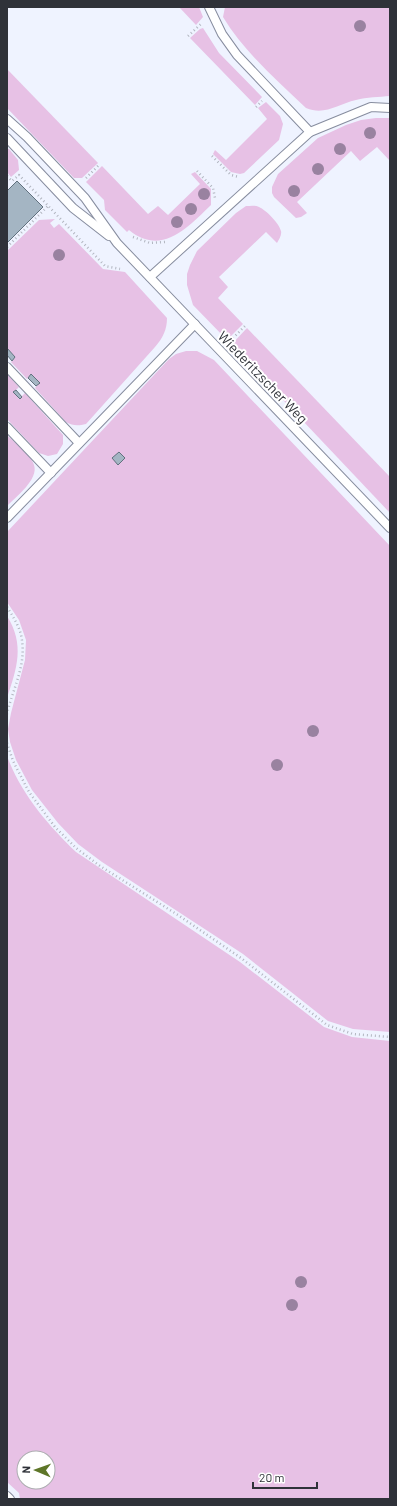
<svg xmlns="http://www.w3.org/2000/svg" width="397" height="1506" viewBox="0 0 397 1506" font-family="Barlow,sans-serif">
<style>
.green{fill:#e7c1e5;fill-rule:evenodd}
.building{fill:#a4b5c3;stroke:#61717e}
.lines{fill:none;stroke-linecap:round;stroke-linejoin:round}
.lane-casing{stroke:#878d9f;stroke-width:10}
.path{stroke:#b2b6c0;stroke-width:2.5;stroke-dasharray:1 3;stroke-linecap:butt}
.lane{stroke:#fff;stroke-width:8}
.tree{fill:#9982a0}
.labels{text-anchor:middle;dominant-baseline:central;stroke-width:4;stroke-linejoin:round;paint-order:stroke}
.street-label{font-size:14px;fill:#2f3239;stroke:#fff}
</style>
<rect width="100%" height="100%" fill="#eff3ff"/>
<g class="green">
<path d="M 179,7 L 199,7 L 203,17 L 196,25 Z"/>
<path d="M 225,7 L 390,7 L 390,96 C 379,97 367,97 356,100 C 338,104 325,116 306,108 C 277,80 244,52 223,17 Z"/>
<path d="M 203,28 L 219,53 L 262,97 L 255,105 L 190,38 L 200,29 Z"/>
<path d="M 7,69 L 98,163 L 82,178 L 74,178 L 7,108 Z"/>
<path d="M 266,102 L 280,116 L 283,124 L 279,140 L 244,173 L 240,174 L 231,172 L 213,154 L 215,150 L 226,160 L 267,119 L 258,108 Z"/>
<path d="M 376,118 L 390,118 L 390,161 L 377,147 L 360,161 L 351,151 L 297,202 L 307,213 L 301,217 L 296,218 L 274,197 L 272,193 L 272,187 L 278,174 L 318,138 L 346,125 L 361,120 Z"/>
<path d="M 7,149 L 9,149 L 18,160 L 19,170 L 11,177 L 7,172 Z"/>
<path d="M 102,166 L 148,214 L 158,206 L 168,215 L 200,184 L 191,174 L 195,172 L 211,189 L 211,205 C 188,227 162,257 129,230 L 127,232 L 105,210 L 104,200 L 86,182 Z"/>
<path d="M 246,206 C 250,206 255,205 259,207 C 266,210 279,223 281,231 C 282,235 279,239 277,243 L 266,232 L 219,277 L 228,287 L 218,298 L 243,324 L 227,340 L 193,305 L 187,285 L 187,274 L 190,265 L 197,251 L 236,213 Z"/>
<path d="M 55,219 L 50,223 L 54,228 L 59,224 L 103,269 L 125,272 L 167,318 C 167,329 163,338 155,347 L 86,424 C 78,426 73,426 66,422 L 35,388 L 39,383 L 31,374 L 27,379 L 11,362 L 15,357 L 7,348 L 7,251 L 39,220 Z"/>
<path d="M 247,328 L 390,477 L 390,513 L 231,345 Z"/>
<path d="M 186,351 L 197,351 L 214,360 L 390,546 L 390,1032 L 353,1029 L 328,1021 L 243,954 L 102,862 L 78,844 L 58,823 L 32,790 L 16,760 L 10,742 L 8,729 L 11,713 L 25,660 L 26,640 L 19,620 L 7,602 L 7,532 L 169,359 L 176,354 Z"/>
<path d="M 7,374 L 19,387 L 14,392 L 19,399 L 25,393 L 63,435 L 63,444 L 57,454 L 48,456 L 39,453 L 7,419 Z"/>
<path d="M 7,435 C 14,442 32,456 34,465 C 39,479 16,497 7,506 Z"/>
<path d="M 7,616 C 25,645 17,668 7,698 Z"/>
<path d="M 7,756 C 21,794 48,825 76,852 L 240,962 L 324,1027 L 352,1037 L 390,1041 L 390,1499 L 20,1499 L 19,1493 L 7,1482 ZM 24,1458 L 48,1458 L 48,1482 L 24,1482 Z"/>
</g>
<g class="building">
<path d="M 17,181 L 43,207 L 7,243 L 7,191 Z"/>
<path d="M 7,348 L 15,357 L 12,361 L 7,355 Z"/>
<path d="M 31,374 L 40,383 L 36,386 L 28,378 Z"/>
<path d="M 16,390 L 22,397 L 20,399 L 13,392 Z"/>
<path d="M 119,452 L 125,458 L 118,465 L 112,458 Z"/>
</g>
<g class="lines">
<g class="lane-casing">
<g id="lane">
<path d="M 209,7 L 222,34 L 237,55 L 310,132"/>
<path d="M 7,119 L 27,137 L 85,198 L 117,243 L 390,528"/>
<path d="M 7,138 L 73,208 L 109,236"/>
<path d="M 150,277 L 310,132 L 371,107 L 390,108"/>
<path d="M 7,367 L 79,443"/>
<path d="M 7,427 L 51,473"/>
<path d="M 7,518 L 195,324"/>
<path d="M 7,1496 L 10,1499"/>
</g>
</g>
<g class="path">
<path d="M 188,36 L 201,24"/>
<path d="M 256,107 L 262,101"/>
<path d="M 212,156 L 231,175 L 239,177"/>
<path d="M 197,171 L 213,188 L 215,198"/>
<path d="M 7,176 L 12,181 L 19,175 L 105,266 L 120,269"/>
<path d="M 86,178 L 100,164"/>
<path d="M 133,237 L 150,243 L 165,242"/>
<path d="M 7,247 L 49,205"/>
<path d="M 230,341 L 245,326"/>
<path d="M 7,607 C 14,618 21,629 22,641 C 26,666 12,691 7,714"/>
<path d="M 7,743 L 13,761 L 29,792 L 55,827 L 76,848 L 100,866 L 178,915 L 241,958 L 327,1025 L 353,1034 L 390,1037"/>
</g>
<use href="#lane" class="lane"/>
</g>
<g class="tree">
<circle cx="360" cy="26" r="6"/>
<circle cx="370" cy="133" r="6"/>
<circle cx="340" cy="149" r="6"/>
<circle cx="318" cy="169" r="6"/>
<circle cx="294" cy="191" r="6"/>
<circle cx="204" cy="194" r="6"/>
<circle cx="191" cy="209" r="6"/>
<circle cx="177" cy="222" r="6"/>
<circle cx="59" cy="255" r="6"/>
<circle cx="313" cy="731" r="6"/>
<circle cx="277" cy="765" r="6"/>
<circle cx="301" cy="1282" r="6"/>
<circle cx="292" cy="1305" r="6"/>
</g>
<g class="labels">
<g class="street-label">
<text transform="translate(263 377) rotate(46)">Wiederitzscher Weg</text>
</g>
</g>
<rect width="397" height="1506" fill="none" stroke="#2f3239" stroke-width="16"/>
<g transform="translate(36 1470) rotate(272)"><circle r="19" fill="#ffffff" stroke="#acadb0"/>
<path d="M0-3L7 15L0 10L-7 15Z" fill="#5e7628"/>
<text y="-6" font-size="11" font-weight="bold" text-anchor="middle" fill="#2f3239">N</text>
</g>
<path d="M253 1482v6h64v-6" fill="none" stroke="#2f3239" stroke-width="2"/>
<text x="259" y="1482" font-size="12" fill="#2f3239" stroke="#ffffff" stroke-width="3" paint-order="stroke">20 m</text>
</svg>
